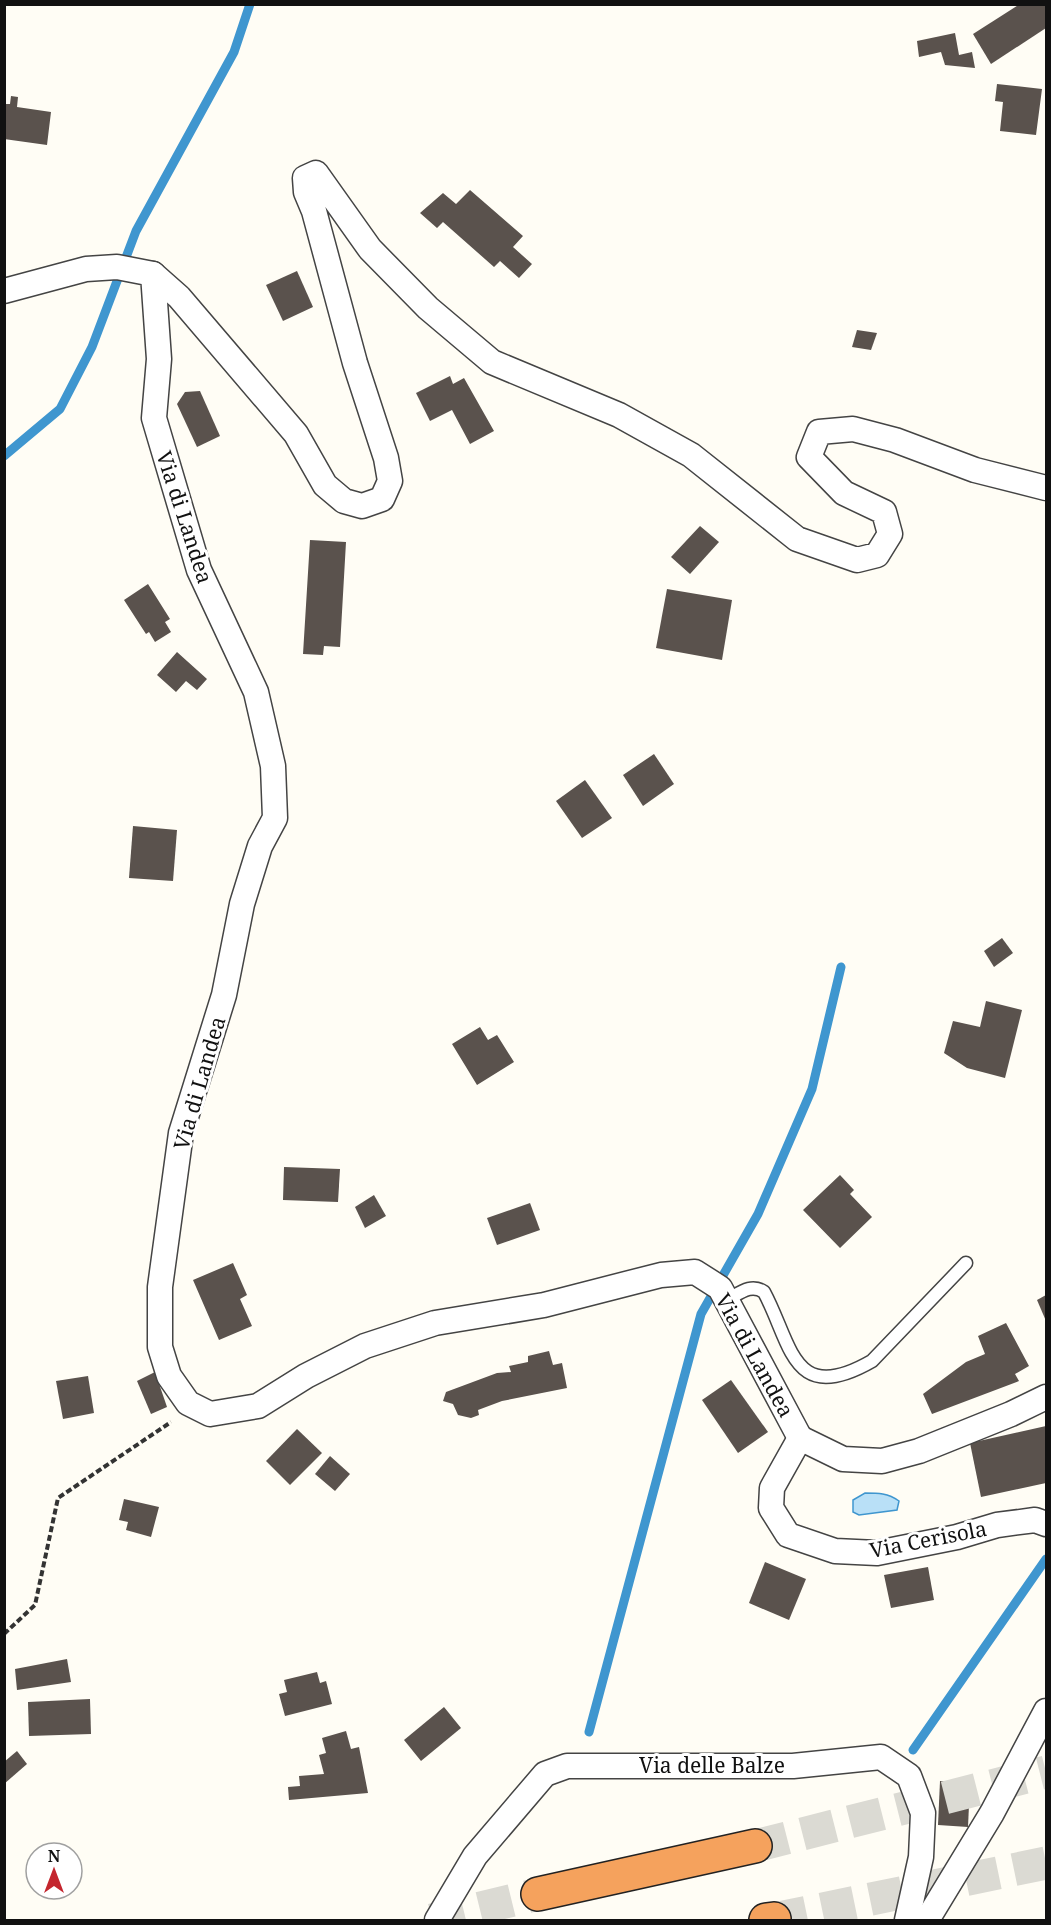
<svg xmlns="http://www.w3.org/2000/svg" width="1051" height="1925" viewBox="0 0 1051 1925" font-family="'Noto Serif',serif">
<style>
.water{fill:#b9e0f7;stroke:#3f96cf;stroke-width:1.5}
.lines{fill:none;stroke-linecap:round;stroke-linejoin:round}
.stream{stroke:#3f96cf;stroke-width:9}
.building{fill:#5a524d}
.highway-tunnel{stroke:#dbdad3;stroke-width:33;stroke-dasharray:33 16;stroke-linecap:butt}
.lane-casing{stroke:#444;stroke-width:15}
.street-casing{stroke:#444;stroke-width:27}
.highway-casing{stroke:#222;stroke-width:36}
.path{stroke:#333;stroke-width:4;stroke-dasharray:6 3;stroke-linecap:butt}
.lane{stroke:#fff;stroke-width:12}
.street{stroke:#fff;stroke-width:24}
.highway{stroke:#f5a25d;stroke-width:33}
.labels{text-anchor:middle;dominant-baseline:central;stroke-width:6;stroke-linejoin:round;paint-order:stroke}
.street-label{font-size:21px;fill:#111;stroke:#fff}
</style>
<rect width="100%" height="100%" fill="#fffdf5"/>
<path class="water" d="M 865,1493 C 878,1493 888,1493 899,1501 L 897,1510 L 859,1515 L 853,1512 L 853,1500 Z"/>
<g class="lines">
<g class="stream">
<path d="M 4,456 L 60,409 L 92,347 L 136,231 L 234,52 L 250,4"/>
<path d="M 589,1732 L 701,1314 L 758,1214 L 812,1089 L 841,967"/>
<path d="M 913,1750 L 1046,1559"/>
</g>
</g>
<g class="building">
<path d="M 1020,4 L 1046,4 L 1046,28 L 991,64 L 973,34 Z"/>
<path d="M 955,33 L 959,55 L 972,52 L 975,68 L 945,65 L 941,52 L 919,57 L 917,41 Z"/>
<path d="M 997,84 L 1042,89 L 1036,135 L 1000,131 L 1003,102 L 995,101 Z"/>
<path d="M 11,96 L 18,97 L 17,107 L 51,112 L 47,145 L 4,139 L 4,104 L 10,104 Z"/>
<path d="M 470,190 L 523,236 L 513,247 L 532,264 L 519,278 L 500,261 L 494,267 L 443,222 L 437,228 L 420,213 L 443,193 L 456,204 Z"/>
<path d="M 297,271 L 313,307 L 283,321 L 266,285 Z"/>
<path d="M 857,330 L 877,333 L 871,350 L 852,347 Z"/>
<path d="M 450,376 L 453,384 L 464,378 L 494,431 L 470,444 L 452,410 L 430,421 L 416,393 Z"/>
<path d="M 200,391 L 220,436 L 197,447 L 177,404 L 185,392 Z"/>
<path d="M 700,526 L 719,542 L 690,574 L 671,557 Z"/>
<path d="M 310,540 L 346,542 L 340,647 L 324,646 L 323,655 L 303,654 Z"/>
<path d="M 148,584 L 170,619 L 165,622 L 171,632 L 155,642 L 149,632 L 146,634 L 124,600 Z"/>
<path d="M 667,589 L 732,600 L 722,660 L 656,648 Z"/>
<path d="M 177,652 L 207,679 L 197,690 L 186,681 L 176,692 L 157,675 Z"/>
<path d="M 654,754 L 674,784 L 643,806 L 623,775 Z"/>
<path d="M 585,780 L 612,818 L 582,838 L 556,801 Z"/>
<path d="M 133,826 L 177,830 L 173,881 L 129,878 Z"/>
<path d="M 1002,938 L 1013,953 L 994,967 L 984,951 Z"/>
<path d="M 986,1001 L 1022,1010 L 1005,1078 L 967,1068 L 944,1053 L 953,1021 L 980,1027 Z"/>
<path d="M 480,1027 L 488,1040 L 497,1035 L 514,1062 L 477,1085 L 452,1044 Z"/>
<path d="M 284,1167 L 340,1169 L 338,1202 L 283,1200 Z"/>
<path d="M 840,1175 L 854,1190 L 850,1194 L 872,1217 L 840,1248 L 803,1210 Z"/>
<path d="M 374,1195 L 386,1216 L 365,1228 L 355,1207 Z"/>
<path d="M 530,1203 L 540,1230 L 497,1245 L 487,1218 Z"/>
<path d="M 233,1263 L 247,1295 L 240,1299 L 252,1326 L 219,1340 L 193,1280 Z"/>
<path d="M 1046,1295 L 1046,1321 L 1037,1300 Z"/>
<path d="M 1006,1323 L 1029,1366 L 1015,1374 L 1019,1381 L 932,1414 L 923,1394 L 966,1362 L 985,1354 L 978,1336 Z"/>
<path d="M 549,1351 L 553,1365 L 562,1363 L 567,1388 L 502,1401 L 478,1410 L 479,1415 L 471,1418 L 458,1415 L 453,1404 L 443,1401 L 446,1392 L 497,1373 L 511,1372 L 509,1366 L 528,1362 L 528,1356 Z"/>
<path d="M 155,1372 L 167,1407 L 151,1414 L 137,1381 Z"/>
<path d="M 88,1376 L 94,1413 L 63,1419 L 56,1381 Z"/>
<path d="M 731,1380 L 768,1432 L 738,1453 L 702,1400 Z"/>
<path d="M 1046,1426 L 1046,1483 L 981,1497 L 970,1443 Z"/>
<path d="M 297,1429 L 322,1453 L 290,1485 L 266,1461 Z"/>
<path d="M 330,1456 L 350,1474 L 335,1491 L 315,1474 Z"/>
<path d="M 124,1499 L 159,1507 L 151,1537 L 126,1530 L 128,1522 L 119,1520 Z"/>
<path d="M 765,1562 L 806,1579 L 789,1620 L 749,1603 Z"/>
<path d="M 928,1567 L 934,1600 L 891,1608 L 884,1575 Z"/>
<path d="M 67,1659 L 71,1682 L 17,1690 L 15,1669 Z"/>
<path d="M 317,1672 L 320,1683 L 326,1681 L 332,1704 L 285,1716 L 279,1694 L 287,1692 L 284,1680 Z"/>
<path d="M 90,1699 L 91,1734 L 29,1736 L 28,1702 Z"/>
<path d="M 444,1707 L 461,1728 L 421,1761 L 404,1740 Z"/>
<path d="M 346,1731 L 351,1749 L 359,1747 L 368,1793 L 289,1800 L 288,1787 L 300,1786 L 299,1776 L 324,1774 L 319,1755 L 326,1753 L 322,1738 Z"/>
<path d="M 17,1751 L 27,1764 L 4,1784 L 4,1762 Z"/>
<path d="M 940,1781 L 970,1783 L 968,1827 L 938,1825 Z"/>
</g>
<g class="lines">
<g class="highway-tunnel">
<path d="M 755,1846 L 1046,1772"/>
<path d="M 774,1919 L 1046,1863"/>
<path d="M 432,1920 L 538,1894"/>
</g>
<g class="lane-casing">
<path id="lane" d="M 727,1300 C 740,1293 751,1283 764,1292 C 792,1344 792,1407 872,1361 L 966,1263"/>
</g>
<g class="street-casing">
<g id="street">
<path d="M 153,274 L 179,297 L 296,434 L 325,485 L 344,501 L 362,506 L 382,499 L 390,481 L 386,458 L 355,363 L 314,211 L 306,192 L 305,178 L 316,173 L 370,249 L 428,308 L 492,362 L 619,415 L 691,455 L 797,539 L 857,560 L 877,555 L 890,534 L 884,512 L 844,493 L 809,457 L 819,432 L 853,429 L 895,440 L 975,470 L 1046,488"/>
<path d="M 4,291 L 86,269 L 117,267 L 153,274 L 159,359 L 154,418 L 199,570 L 256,692 L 273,766 L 275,818 L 260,846 L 242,904 L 224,995 L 181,1133 L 160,1287 L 160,1347 L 169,1376 L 188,1403 L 210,1414 L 258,1406 L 306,1376 L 365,1346 L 435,1323 L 544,1305 L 661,1275 L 695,1272 L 720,1288 L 800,1438"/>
<path d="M 800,1438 L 772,1488 L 771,1508 L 788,1535 L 835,1551 L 877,1553 L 957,1537 L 997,1525 L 1035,1520 L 1046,1524"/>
<path d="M 800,1438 L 843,1459 L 882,1461 L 919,1451 L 1011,1414 L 1046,1397"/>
<path d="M 437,1920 L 475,1856 L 545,1774 L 567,1766 L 793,1766 L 881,1757 L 909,1776 L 923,1813 L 921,1857 L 907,1920"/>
<path d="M 927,1920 L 992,1813 L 1046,1711"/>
</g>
</g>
<g class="highway-casing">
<g id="highway">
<path d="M 538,1894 L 755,1846"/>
<path d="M 766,1920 L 774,1919"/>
</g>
</g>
<path class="path" d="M 4,1634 L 35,1605 L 58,1498 L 171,1422"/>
<use href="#lane" class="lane"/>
<use href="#street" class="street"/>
<use href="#highway" class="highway"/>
</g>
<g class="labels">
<g class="street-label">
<text transform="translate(185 517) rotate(72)">Via di Landea</text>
<text transform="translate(199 1083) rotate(-74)">Via di Landea</text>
<text transform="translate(755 1355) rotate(61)">Via di Landea</text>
<text transform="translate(928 1539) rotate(-11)">Via Cerisola</text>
<text x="712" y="1765">Via delle Balze</text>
</g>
</g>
<rect width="1051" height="1925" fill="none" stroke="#111111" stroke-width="12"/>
<g transform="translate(54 1871)"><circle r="28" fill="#ffffff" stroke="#a0a0a0" stroke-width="1.5"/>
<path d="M0-4.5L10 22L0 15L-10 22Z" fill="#c4262e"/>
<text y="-9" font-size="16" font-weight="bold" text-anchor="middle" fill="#111111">N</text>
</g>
</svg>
